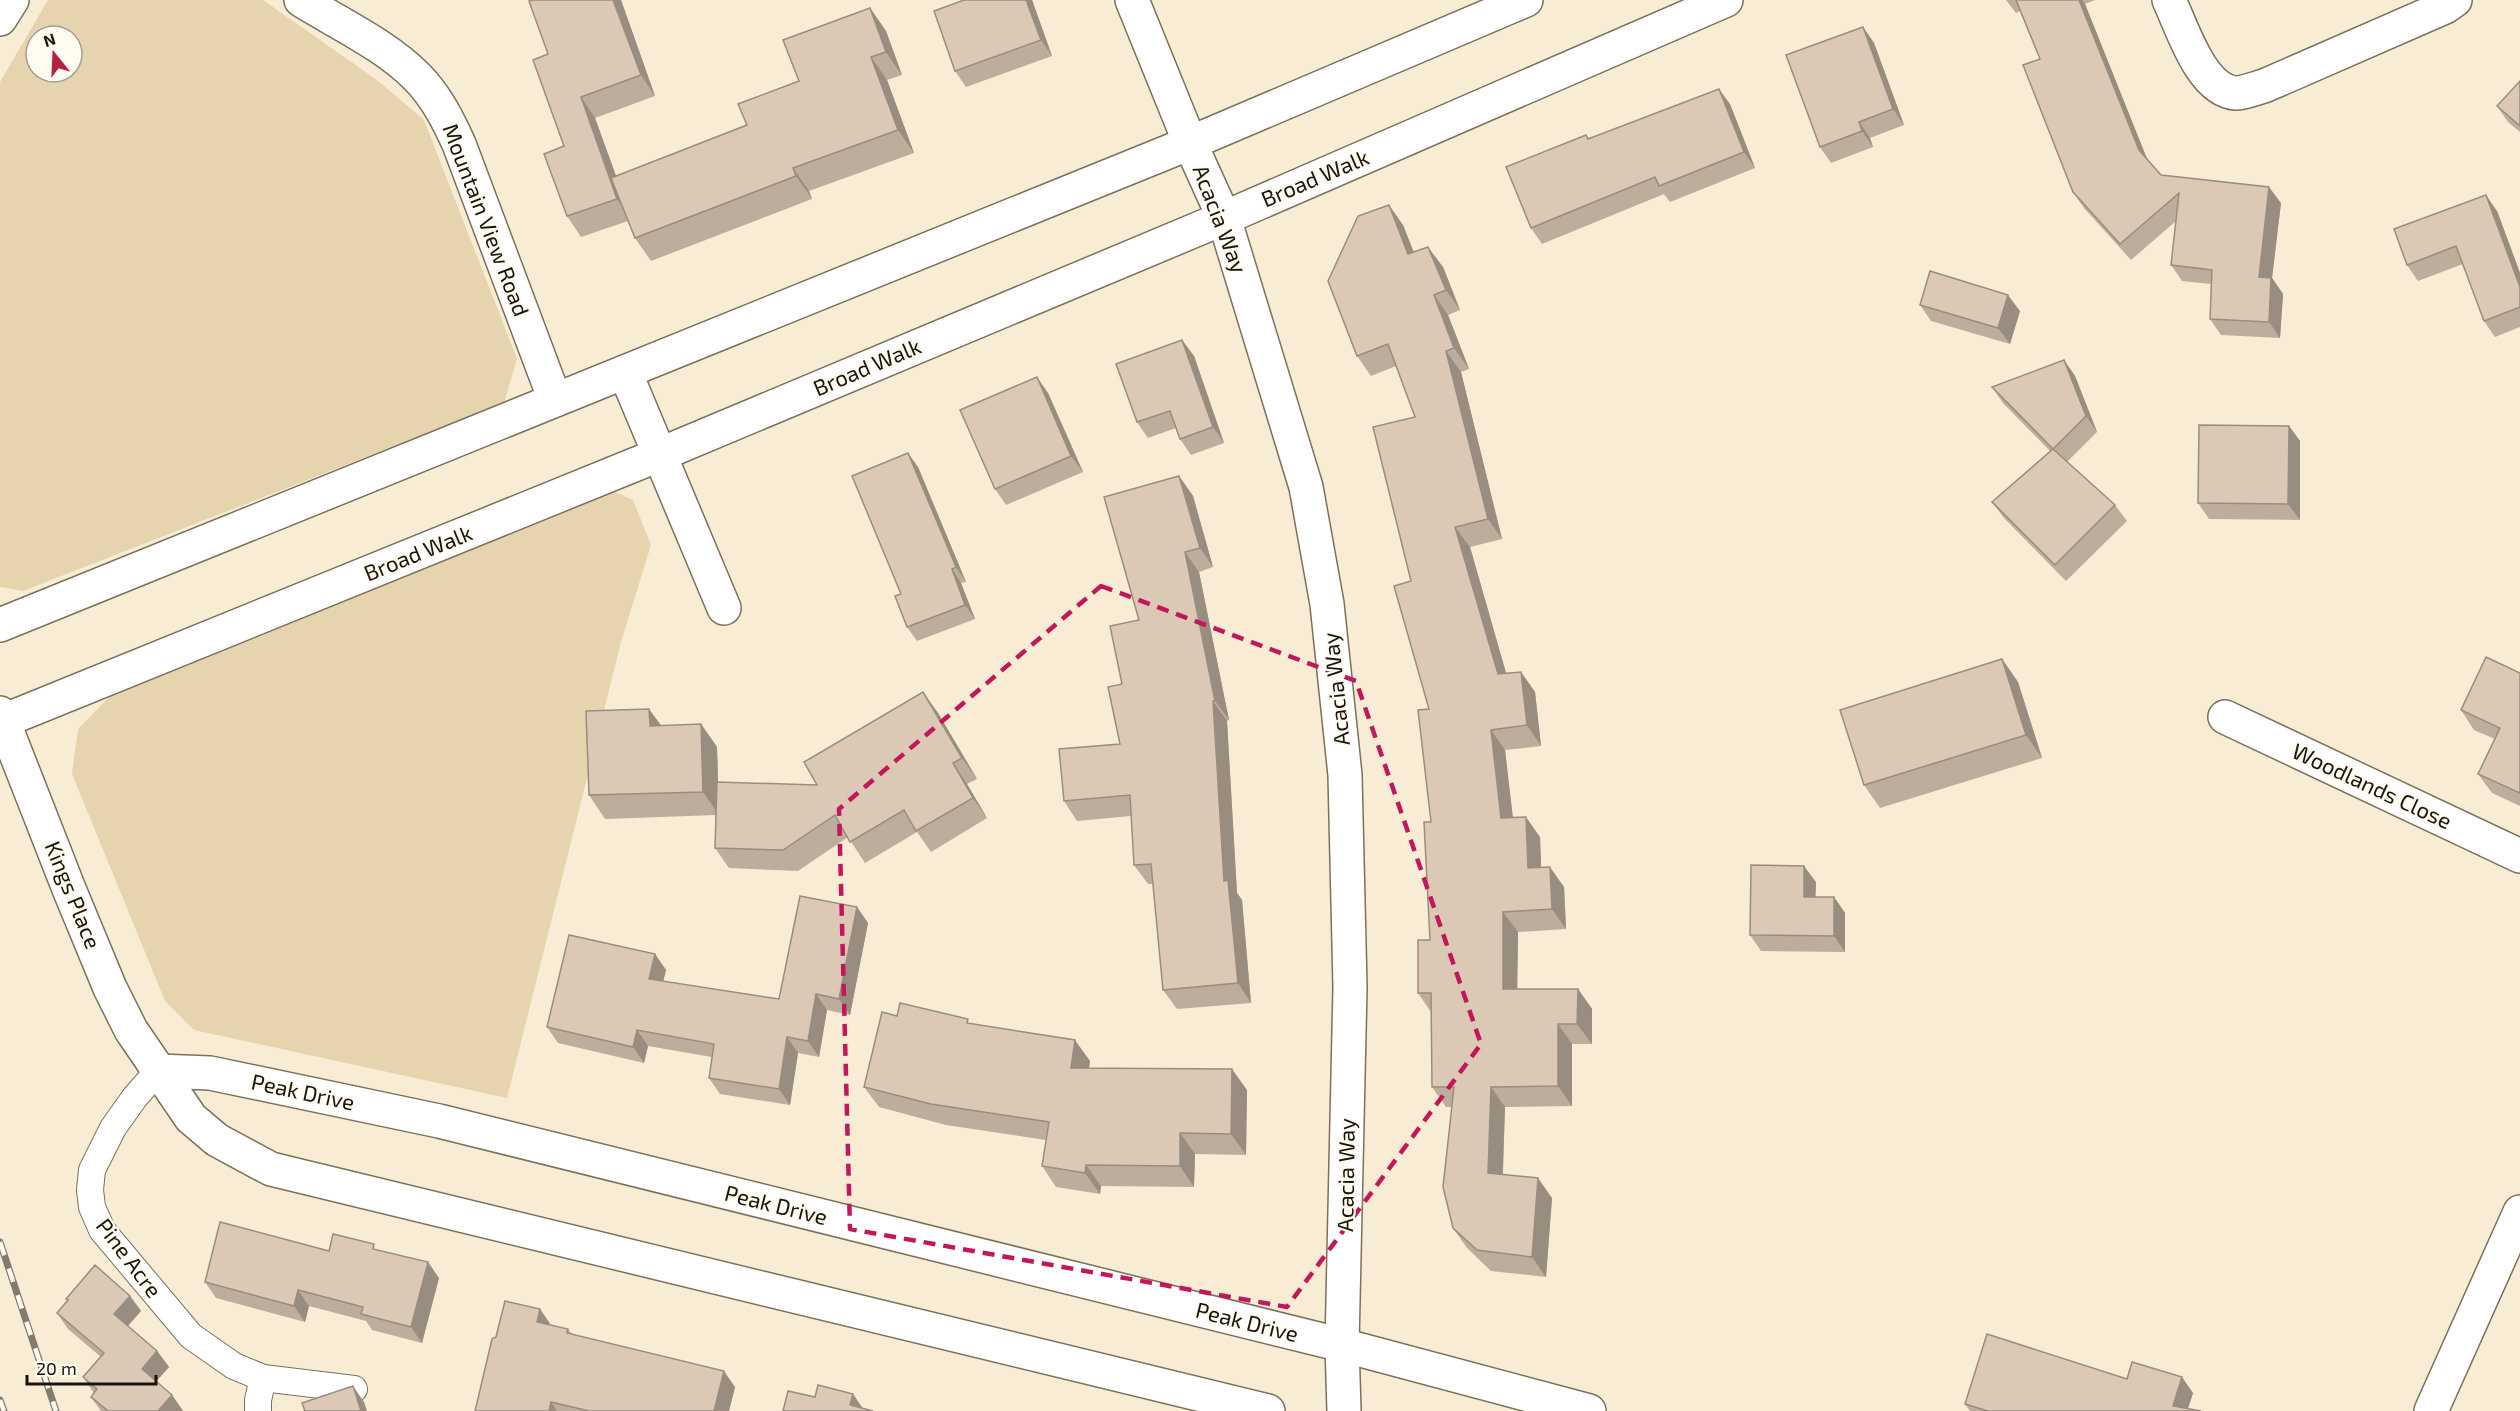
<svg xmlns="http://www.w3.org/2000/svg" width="2520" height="1411" viewBox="0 0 2520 1411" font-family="'Exo 2',sans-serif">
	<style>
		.green { fill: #e6d4ae; fill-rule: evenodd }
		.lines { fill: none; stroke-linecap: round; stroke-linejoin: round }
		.service-casing { stroke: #7b715b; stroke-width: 28 }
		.minor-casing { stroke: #7b715b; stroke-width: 36 }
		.service { stroke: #fff; stroke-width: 26 }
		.minor { stroke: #fff; stroke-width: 33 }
		.rail-casing { stroke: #837c6c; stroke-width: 7 }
		.rail { stroke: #fffbf1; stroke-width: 4.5; stroke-dasharray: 14; stroke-linecap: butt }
		.wall { fill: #bcad9c }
		.shaded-wall { fill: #998d7f }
		.building { fill: #dbc9b5; stroke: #998d7f; stroke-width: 1.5 }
		.marked { fill: none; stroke: #c2185b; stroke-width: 4.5; stroke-dasharray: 12 8; stroke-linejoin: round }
		.labels { text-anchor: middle; stroke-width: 4.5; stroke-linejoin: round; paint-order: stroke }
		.street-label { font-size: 22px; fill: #19150d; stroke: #fffbf1 }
	</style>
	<rect width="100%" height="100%" fill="#f8edd4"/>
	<g class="green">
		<path d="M48,0H263L377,80L424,120L517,359L504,403L23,591L0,587V82ZM36,36H72V72H36Z"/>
		<polygon points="610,490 633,500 651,545 621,642 507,1098 194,1030 165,1001 72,774 78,729 110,696"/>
	</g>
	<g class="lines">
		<g class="service-casing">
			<g id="service">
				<polyline points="158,1071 135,1097 113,1128 92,1170 90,1190 92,1207 102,1230 191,1336 234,1366 263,1378 354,1389"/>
				<polyline points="258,1411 258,1400 263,1378"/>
			</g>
		</g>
		<g class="minor-casing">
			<g id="minor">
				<path d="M301,0C338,23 387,46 417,77C436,96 448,120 459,144L555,400"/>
				<polyline points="1132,0 1190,143 1224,218 1306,487 1327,604 1345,775 1350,987 1342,1345 1344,1411"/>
				<path d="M2169,0C2182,27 2201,91 2236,93C2244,93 2256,88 2264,86L2445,7L2455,0"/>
				<polyline points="0,19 12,0"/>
				<polyline points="625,372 724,608"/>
				<polyline points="0,625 1190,143 1526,0"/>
				<polyline points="0,713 69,889 110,988 131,1030 191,1118 217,1140 271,1169 1268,1411"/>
				<polyline points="2225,717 2520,856"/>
				<polyline points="3,721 661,454 1224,218 1726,0"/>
				<polyline points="158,1071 210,1073 439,1121 1342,1345 1589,1411"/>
				<polyline points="2431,1411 2520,1212"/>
			</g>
		</g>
		<use href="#service" class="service"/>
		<use href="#minor" class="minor"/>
		<g class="rail-casing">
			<g id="rail">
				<polyline points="0,1242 56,1411"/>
				<polyline points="0,1400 4,1411"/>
			</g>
		</g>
		<use href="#rail" class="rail"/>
	</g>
	<g class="wall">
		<polygon points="621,0 655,96 595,118 616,176 747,125 799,81 870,8 886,31 902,75 887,80 914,153 809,191 812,199 651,261 635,238 628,221 581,237 567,216 564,146 548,54"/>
		<polygon points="1032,0 1052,56 966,87 955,71"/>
		<polygon points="2006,0 2095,0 2085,4 2147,160 2161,175 2281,203 2272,278 2283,294 2280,338 2221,335 2210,319 2211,284 2182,281 2171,265 2176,221 2131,260 2084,208 2073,192 2040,59 2020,11 2016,13"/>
		<polygon points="1863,27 1874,43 1904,125 1870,138 1873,147 1831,163 1820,147"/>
		<polygon points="2520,81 2520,132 2508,122 2497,106"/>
		<polygon points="1730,104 1755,168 1670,202 1664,194 1542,244 1531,228 1586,135 1589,139"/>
		<polygon points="2497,211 2520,273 2520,327 2495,337 2484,321 2463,264 2418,281 2407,265"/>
		<polygon points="1403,225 1414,252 1443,267 1460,310 1448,315 1469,369 1461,372 1502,539 1470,547 1506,673 1521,672 1535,692 1541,746 1505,750 1513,817 1540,837 1541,867 1564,887 1566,929 1518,932 1517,989 1578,989 1592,1009 1592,1044 1572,1044 1572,1106 1505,1107 1503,1174 1552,1198 1546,1277 1491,1271 1467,1248 1453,1228 1451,1107 1446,1107 1432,1087 1431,1012 1418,993 1430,940 1431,822 1429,709 1411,581 1415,417 1396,366 1371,376 1357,356"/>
		<polygon points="1920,305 2020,311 2010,344 1931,321"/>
		<polygon points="1182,340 1194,356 1224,443 1191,455 1180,439 1176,428 1148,438 1137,422"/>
		<polygon points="2064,360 2075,376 2097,432 2067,462 2115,505 2127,521 2066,581 2004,518 1992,502 2050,451 2003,403 1992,387"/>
		<polygon points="1048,393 1083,472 1006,505 995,489"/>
		<polygon points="2289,426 2300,441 2300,520 2209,519 2198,503"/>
		<polygon points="918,467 966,582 961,583 975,619 917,641 907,627 901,594"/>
		<polygon points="1179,476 1193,496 1213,567 1199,572 1229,720 1227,721 1237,893 1242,900 1251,1003 1177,1009 1163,990 1153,884 1148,884 1134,865 1131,816 1077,821 1064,801 1120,744 1122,684 1139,620"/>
		<polygon points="2002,659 2018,682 2042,758 1880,808 1864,785"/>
		<polygon points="2520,673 2520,806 2492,793 2478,774 2495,739 2474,730 2461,710"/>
		<polygon points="938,713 977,779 967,784 987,818 931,852 917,832 865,863 848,837 798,871 729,868 715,848 716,815 605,819 589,795 661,726 701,724 717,747 718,782 817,785"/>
		<polygon points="1816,882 1815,897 1834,897 1845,913 1845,952 1761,951 1750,935"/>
		<polygon points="857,907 868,923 850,1015 827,1010 819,1057 798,1053 790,1105 720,1094 709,1078 712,1057 648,1046 644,1063 558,1043 547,1027 655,954 666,970 663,981 779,999"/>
		<polygon points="897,1016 971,1024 1090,1061 1089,1068 1247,1090 1246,1155 1195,1154 1194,1187 1101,1186 1100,1194 1056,1187 1042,1166 1046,1140 946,1125 879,1107 864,1087"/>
		<polygon points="378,1250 439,1278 422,1343 372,1330 366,1321 309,1306 305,1322 216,1298 205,1282 329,1251"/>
		<polygon points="130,1296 141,1311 128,1326 157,1351 169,1367 156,1381 172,1395 183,1411 101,1411 91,1397 94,1393 83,1377 101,1357 68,1329 57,1313"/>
		<polygon points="551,1325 568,1329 572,1334 735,1387 729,1411 475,1411"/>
		<polygon points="2127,1379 2193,1393 2188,1409 2201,1411 1970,1411 1965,1404"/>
	</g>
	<g class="shaded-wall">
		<polygon points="613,0 621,0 655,96 641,75"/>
		<polygon points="1026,0 1032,0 1052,56 1041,40"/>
		<polygon points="2079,0 2082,0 2085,4 2150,166 2139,150"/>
		<polygon points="870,8 886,31 902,75 886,52"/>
		<polygon points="1863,27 1874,43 1904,125 1893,109"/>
		<polygon points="871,57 887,80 914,153 898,130"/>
		<polygon points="1719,89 1730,104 1755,168 1744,152"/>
		<polygon points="581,97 595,118 632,220 617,199"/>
		<polygon points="1859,122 1870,138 1873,147 1862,131"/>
		<polygon points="793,168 809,191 812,199 796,176"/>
		<polygon points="2269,187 2281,203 2272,278 2283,294 2280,338 2269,322 2259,277"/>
		<polygon points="2486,195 2497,211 2520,273 2520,287"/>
		<polygon points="1389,205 1403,225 1422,274 1408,254"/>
		<polygon points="1428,247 1443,267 1460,310 1446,290"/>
		<polygon points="1434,295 1448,315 1469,369 1454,348"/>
		<polygon points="2008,295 2020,311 2010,344 1998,328"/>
		<polygon points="1182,340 1194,356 1224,443 1213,427"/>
		<polygon points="1446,351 1461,372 1502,539 1488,519"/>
		<polygon points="2064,360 2075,376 2097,432 2086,416"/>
		<polygon points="1037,377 1048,393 1083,472 1071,456"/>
		<polygon points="2289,426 2300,441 2300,520 2288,504"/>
		<polygon points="908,453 918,467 966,582 956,567"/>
		<polygon points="1179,476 1193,496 1213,567 1200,548"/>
		<polygon points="1455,527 1470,547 1512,694 1498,674"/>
		<polygon points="1185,552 1199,572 1229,720 1215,701"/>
		<polygon points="952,569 961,583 975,619 965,605"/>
		<polygon points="2002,659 2018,682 2042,758 2026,735"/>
		<polygon points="1521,672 1535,692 1541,746 1527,725"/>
		<polygon points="923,692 938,713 977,779 962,758"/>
		<polygon points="1213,701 1227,721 1237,893 1242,900 1251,1003 1238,983 1224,881"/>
		<polygon points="649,709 666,732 650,726"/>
		<polygon points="701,724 717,747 719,815 703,792"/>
		<polygon points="1491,730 1505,750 1515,838 1501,818"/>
		<polygon points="953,763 967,784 987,818 973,798"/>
		<polygon points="1526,817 1540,837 1542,888 1528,868"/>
		<polygon points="1804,866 1816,882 1815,912 1804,897"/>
		<polygon points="1550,867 1564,887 1566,929 1552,909"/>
		<polygon points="1834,897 1845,913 1845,952 1834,936"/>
		<polygon points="857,907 868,923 850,1015 839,999"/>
		<polygon points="1503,912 1518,932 1517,1009 1503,989"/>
		<polygon points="655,954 666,970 660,995 649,979"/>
		<polygon points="1578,989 1592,1009 1592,1044 1577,1024"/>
		<polygon points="816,994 827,1010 819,1057 808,1041"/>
		<polygon points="1558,1024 1572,1044 1572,1106 1558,1086"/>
		<polygon points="637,1030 648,1046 644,1063 633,1047"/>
		<polygon points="787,1037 798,1053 790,1105 779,1089"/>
		<polygon points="1075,1040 1090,1061 1086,1088 1071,1068"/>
		<polygon points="1232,1069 1247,1090 1246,1155 1231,1134"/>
		<polygon points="1491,1087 1505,1107 1502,1193 1488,1173"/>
		<polygon points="1180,1133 1195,1154 1194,1187 1180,1166"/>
		<polygon points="1086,1165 1101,1186 1100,1194 1085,1173"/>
		<polygon points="1538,1178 1552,1198 1546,1277 1532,1257"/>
		<polygon points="428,1262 439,1278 422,1343 411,1327"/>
		<polygon points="298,1290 309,1306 305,1322 294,1306"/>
		<polygon points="130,1296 141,1311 125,1329 114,1314"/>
		<polygon points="540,1309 551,1325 537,1322"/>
		<polygon points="157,1351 169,1367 153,1385 142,1369"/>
		<polygon points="724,1371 735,1387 729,1411 714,1411"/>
		<polygon points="2182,1377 2193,1393 2187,1411 2173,1406"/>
		<polygon points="353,1386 364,1402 367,1411 361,1411"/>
		<polygon points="853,1394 864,1410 850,1405"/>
		<polygon points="172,1395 183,1411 158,1411"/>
		<polygon points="551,1402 557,1411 549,1411"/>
	</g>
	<g class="building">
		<polygon points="532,0 613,0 641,75 581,97 617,199 567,216 544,154 564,146 533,60 548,54 529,1"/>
		<polygon points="964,0 1026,0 1041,40 955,71 934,11"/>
		<polygon points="2016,0 2079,0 2139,150 2161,175 2269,187 2259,277 2271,278 2269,322 2210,319 2212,270 2171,265 2179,193 2120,244 2073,192 2023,65 2040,59"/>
		<polygon points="870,8 886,52 871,57 898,130 793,168 796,176 635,238 611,178 747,125 738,104 799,81 783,40"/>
		<polygon points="1863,27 1893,109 1859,122 1862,131 1820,147 1786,55"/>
		<polygon points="2520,81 2520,126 2497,106"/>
		<polygon points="1719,89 1744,152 1659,186 1655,177 1531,228 1506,167 1586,135 1588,139"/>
		<polygon points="2486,195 2520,287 2520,307 2484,321 2456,246 2407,265 2394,229"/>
		<polygon points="1389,205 1408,254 1428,247 1446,290 1434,295 1454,348 1446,351 1488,519 1455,527 1498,674 1521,672 1527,725 1491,730 1501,818 1526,817 1528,868 1550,867 1552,909 1503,912 1503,989 1578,989 1577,1024 1558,1024 1558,1086 1491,1087 1488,1173 1538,1178 1532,1257 1477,1250 1453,1228 1443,1187 1454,1087 1432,1087 1431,993 1418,993 1418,940 1430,940 1424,822 1431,822 1418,710 1429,709 1394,586 1411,581 1373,427 1415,417 1388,344 1357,356 1328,281 1358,216"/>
		<polygon points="1930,271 2008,295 1998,328 1920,305"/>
		<polygon points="1182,340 1213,427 1180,439 1170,411 1137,422 1116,364"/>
		<polygon points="2064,360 2086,416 2053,449 1992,387"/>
		<polygon points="1037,377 1071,456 995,489 960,410"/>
		<polygon points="2199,425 2289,426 2288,504 2198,503"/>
		<polygon points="2053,449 2115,505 2055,565 1992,502"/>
		<polygon points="908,453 956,567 952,569 965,605 907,627 895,596 901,594 852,476"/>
		<polygon points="1179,476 1200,548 1185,552 1215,701 1213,701 1224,881 1228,880 1238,983 1163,990 1151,864 1134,865 1130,795 1064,801 1059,749 1120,744 1108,687 1122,684 1110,626 1139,620 1104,497"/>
		<polygon points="2486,657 2520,673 2520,793 2478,774 2500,728 2461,710"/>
		<polygon points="2002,659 2026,735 1864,785 1840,710"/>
		<polygon points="923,692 962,758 953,763 973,798 916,831 904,810 850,842 835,815 783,850 715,848 717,782 817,785 804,762"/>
		<polygon points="649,709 650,726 701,724 703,792 589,795 586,711"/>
		<polygon points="1751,865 1804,866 1804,897 1834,897 1834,936 1750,935"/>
		<polygon points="800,896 857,907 839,999 816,994 808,1041 787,1037 779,1089 709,1078 714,1044 637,1030 633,1047 547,1027 569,935 655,954 649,979 779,999"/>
		<polygon points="900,1003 968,1019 967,1023 1075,1040 1071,1068 1232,1069 1231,1134 1180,1133 1180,1166 1086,1165 1085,1173 1042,1166 1049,1122 931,1104 864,1087 882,1012 897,1016"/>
		<polygon points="220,1222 329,1251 333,1234 374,1244 373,1249 428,1262 411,1327 361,1314 363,1307 298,1290 294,1306 205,1282"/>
		<polygon points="95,1265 130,1296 114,1314 157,1351 142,1369 172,1395 158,1411 106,1411 107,1410 91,1397 97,1389 83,1377 104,1353 57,1313 68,1300 66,1299"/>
		<polygon points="505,1301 540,1309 537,1322 568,1329 567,1333 724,1371 714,1411 589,1411 551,1402 549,1411 475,1411 492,1339 496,1337"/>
		<polygon points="1987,1334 2127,1379 2132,1362 2182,1377 2173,1406 2201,1411 1988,1411 1965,1404"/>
		<polygon points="818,1385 853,1394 850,1405 873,1411 783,1411 788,1391 815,1397"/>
		<polygon points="353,1386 361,1411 305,1411 302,1403"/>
	</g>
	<path class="marked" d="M1101,586L1356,681L1481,1044L1287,1307L850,1229L839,809Z"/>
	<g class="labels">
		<g class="street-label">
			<text transform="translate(1315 178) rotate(-23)" y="8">Broad Walk</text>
			<text transform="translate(1220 219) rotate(69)" y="8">Acacia Way</text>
			<text transform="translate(486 220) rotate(69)" y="8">Mountain View Road</text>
			<text transform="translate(867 367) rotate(-23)" y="8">Broad Walk</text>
			<text transform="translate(418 553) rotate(-22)" y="8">Broad Walk</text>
			<text transform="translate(1336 689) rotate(-96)" y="8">Acacia Way</text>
			<text transform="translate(2372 786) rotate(25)" y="8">Woodlands Close</text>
			<text transform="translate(73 895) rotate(68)" y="8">Kings Place</text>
			<text transform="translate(303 1092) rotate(12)" y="8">Peak Drive</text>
			<text transform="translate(1346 1175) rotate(-89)" y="8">Acacia Way</text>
			<text transform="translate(776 1205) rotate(14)" y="8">Peak Drive</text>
			<text transform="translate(129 1258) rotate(53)" y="8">Pine Acre</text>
			<text transform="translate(1247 1322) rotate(14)" y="8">Peak Drive</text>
		</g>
	</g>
	<g transform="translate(54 54) rotate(342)"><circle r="28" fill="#fffbf1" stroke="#a39f96" stroke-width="1.5"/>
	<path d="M0-4.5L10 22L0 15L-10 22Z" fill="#b3213f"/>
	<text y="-9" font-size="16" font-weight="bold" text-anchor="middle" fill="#19150d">N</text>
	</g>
	<path d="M27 1375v9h129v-9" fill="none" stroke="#19150d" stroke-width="3"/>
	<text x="36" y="1375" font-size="18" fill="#19150d" stroke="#fffbf1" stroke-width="4.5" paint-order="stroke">20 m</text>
</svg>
